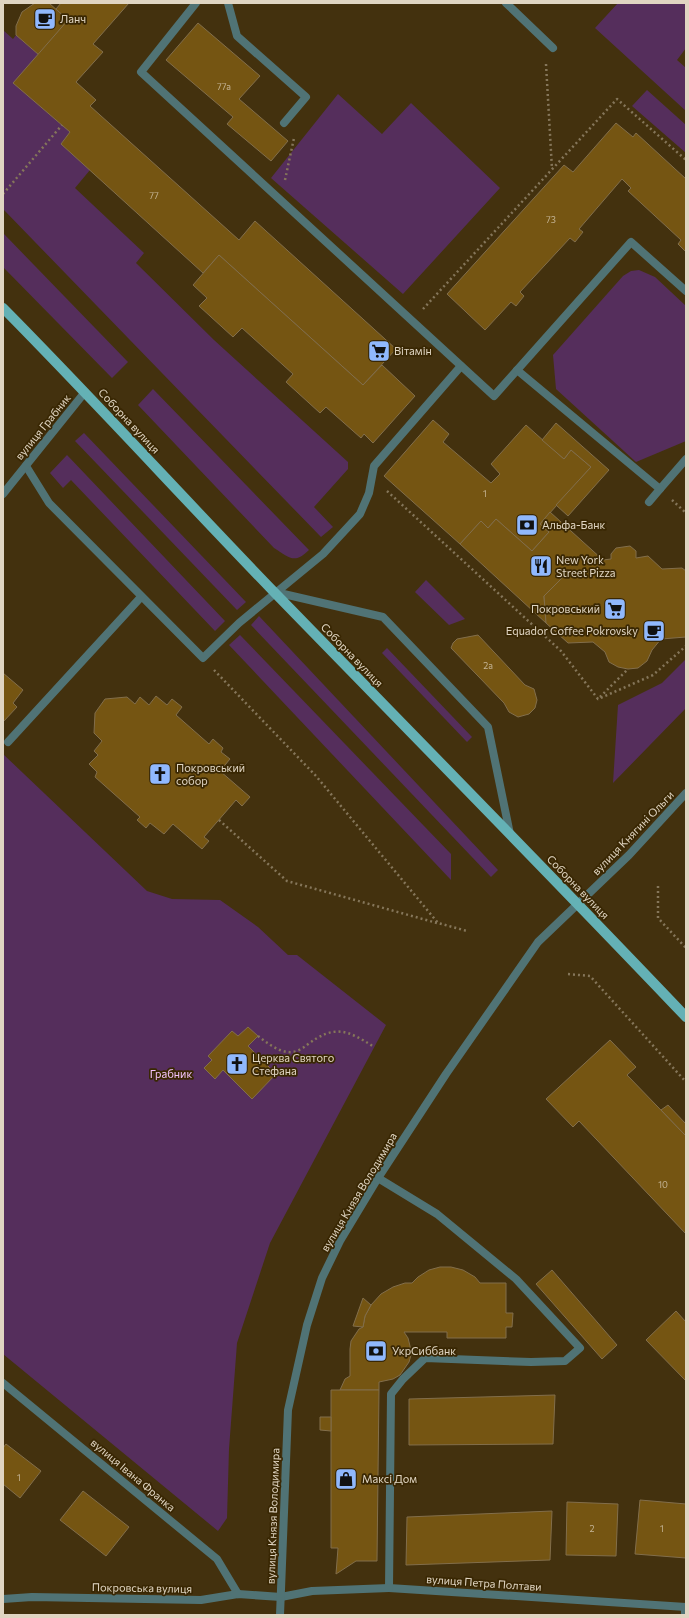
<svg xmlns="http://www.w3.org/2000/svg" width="689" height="1618" viewBox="0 0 689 1618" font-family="Commissioner,sans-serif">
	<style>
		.green { fill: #552e5c }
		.building { fill: #755512; stroke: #826e4b }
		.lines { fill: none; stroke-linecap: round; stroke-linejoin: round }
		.path { stroke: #85765a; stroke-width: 2.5; stroke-dasharray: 2 3; stroke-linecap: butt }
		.service { stroke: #507375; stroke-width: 8 }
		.pedestrian { stroke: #507375; stroke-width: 8 }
		.minor { stroke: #507375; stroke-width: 8 }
		.tertiary { stroke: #507375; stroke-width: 8 }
		.primary { stroke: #64b1b5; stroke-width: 10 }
		.labels { text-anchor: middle; stroke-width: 3.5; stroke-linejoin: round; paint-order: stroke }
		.number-label { font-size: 9px; fill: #c5b596 }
		.poi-label { font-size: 11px; fill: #e0d5c2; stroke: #392703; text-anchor: start }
		.street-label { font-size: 11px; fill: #e0d5c2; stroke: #392703 }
		.park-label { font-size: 11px; fill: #f3c2fd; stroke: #392703 }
	</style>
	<rect width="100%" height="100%" fill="#43310e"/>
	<g class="green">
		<polygon points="618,3 686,3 686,48 677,60 686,68 686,111 595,28"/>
		<polygon points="3,30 13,39 16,35 39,55 70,132 61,144 90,170 75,188 144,253 136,263 214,340 348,462 348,469 314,507 333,527 321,537 3,209"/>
		<polygon points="647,90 686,125 686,153 632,106"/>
		<polygon points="338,94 382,134 411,103 500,188 403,294 271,178"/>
		<polygon points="3,233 128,362 112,378 3,267"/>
		<polygon points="639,270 655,277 686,306 686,441 636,462 556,389 553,355 623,276 631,271"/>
		<path d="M153,389L309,550C294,565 289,557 274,548L138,405Z"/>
		<polygon points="84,433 246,602 237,610 75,441"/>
		<polygon points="67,455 225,621 215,631 71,480 63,488 50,473"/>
		<polygon points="426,580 465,619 449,625 415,592"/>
		<polygon points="259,616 498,870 491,877 251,625"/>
		<polygon points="240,635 451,854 451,880 229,645"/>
		<polygon points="387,648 472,737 467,742 382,653"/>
		<polygon points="686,659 686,708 613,783 618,705 662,683"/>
		<polygon points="3,754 147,891 172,899 220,900 258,927 288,955 297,955 386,1025 270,1243 237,1343 229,1449 227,1518 218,1531 3,1354"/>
	</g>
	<g class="building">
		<polygon points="35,3 49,3 68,20 39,55 16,35 16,26 22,12"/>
		<polygon points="61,3 129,3 93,44 103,52 76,82 96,100 90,106 239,240 255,221 396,349 363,385 219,255 203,273 61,144 70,132 13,83 68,20 56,9"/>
		<polygon points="198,23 260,76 239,99 288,141 271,161 227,124 233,117 166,60"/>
		<polygon points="616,123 633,137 636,133 686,179 686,252 678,244 681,240 628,191 631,188 622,179 579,229 583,232 575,242 570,238 520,292 524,296 516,306 511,302 485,330 447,294 564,165 573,172"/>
		<polygon points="219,255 363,385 382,365 415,396 373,443 364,434 361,438 326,407 320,413 286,382 293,374 242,328 233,337 199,306 207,298 193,285"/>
		<polygon points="433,420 449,434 443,442 491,483 500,474 491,464 526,425 564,459 571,450 591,467 540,524 549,532 532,551 496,519 488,528 481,521 460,544 384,476"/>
		<polygon points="556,423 609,470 568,516 556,505 591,467 571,450 564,459 542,440"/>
		<polygon points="550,512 603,560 594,572 567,573 544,596 546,623 460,544 481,521 488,528 496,519 532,551 549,532 540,524"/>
		<polygon points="630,546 636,551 636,558 648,556 662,569 682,568 686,571 686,637 661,639 652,650 647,661 638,668 628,669 618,667 609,662 605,652 593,642 568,643 546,623 544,596 567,573 594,572 603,560 611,559 611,554 616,548"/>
		<polygon points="478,635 525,685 534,689 537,700 535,708 529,714 518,717 509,712 504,703 451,648 453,643 457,639"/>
		<polygon points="3,673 23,690 13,703 17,707 3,722"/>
		<polygon points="156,696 167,705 172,699 182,707 176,715 209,744 213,739 223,748 221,752 230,759 220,771 250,797 242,806 236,800 204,837 209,841 202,849 173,824 164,834 150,823 146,828 137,820 140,817 95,777 97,772 89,764 98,755 94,751 102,741 94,733 95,713 105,699 127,697 135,704 140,697 149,705"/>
		<polygon points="248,1027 258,1036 248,1046 276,1074 252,1099 223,1070 215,1079 204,1068 212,1060 208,1056 232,1031 238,1036"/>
		<polygon points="610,1040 636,1067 627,1075 686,1136 686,1234 579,1121 573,1127 546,1099"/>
		<polygon points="668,1105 686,1124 686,1136 661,1110"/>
		<polygon points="440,1267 451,1267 463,1270 475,1277 480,1283 506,1283 506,1313 513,1313 512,1327 506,1327 506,1338 447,1338 447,1332 404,1332 408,1338 410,1346 411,1355 409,1362 400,1375 393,1379 379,1382 379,1390 340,1390 345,1379 350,1376 350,1349 351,1341 359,1329 363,1327 365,1316 371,1305 381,1294 393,1287 405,1283 412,1283 418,1277 429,1270"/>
		<polygon points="552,1270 617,1345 602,1359 536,1284"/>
		<polygon points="363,1298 371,1305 365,1316 363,1327 353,1326"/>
		<polygon points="676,1311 686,1322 686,1381 646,1340"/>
		<polygon points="331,1390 379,1390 377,1561 356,1561 336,1574 338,1548 331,1548"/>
		<polygon points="555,1395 553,1444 409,1445 409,1399"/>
		<polygon points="320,1417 331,1417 331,1431 320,1430"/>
		<polygon points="6,1444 41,1471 20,1498 3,1484 3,1448"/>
		<polygon points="83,1491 129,1527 106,1556 60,1520"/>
		<polygon points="640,1500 686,1504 686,1558 635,1554"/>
		<polygon points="567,1502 618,1504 616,1556 566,1555"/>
		<polygon points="552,1511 550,1560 406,1565 407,1517"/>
	</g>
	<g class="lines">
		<g class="path">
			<polyline points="546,64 552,169"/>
			<polyline points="285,180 294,138"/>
			<polyline points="3,194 62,125"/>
			<polyline points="423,309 617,99 686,160"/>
			<polyline points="387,491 561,651 598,699 653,675 686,646"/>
			<polyline points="672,500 686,513"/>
			<polyline points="214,670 316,776 438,923 467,931"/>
			<polyline points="600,697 628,669"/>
			<polyline points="219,820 287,881 437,923"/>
			<polyline points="658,886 658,918 686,948"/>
			<polyline points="568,974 590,976 686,1082"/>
			<path d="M258,1036C266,1042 277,1051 288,1052C295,1053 302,1049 307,1045C334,1024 348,1030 374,1047"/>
		</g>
		<g class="service">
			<polyline points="196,3 141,72 494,396 631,242 686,291"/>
			<polyline points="228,3 237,36 306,97 284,123"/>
			<polyline points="506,3 553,48"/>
			<polyline points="517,370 660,489 686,459"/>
			<polyline points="26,466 49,503 203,658 239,623 323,554 360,514 369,493 374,466 461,366"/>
			<polyline points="649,502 660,489"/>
			<polyline points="275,592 383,617 488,727 510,834"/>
			<polyline points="8,742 141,597"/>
			<polyline points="378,1178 437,1214 516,1279 580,1348 565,1361 531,1362 425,1358 403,1379 391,1394 389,1588"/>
		</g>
		<polyline class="pedestrian" points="389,1588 686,1607"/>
		<g class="minor">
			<polyline points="3,494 85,392"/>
			<polyline points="3,1383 217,1559 238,1594"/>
			<polyline points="3,1599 32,1597 201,1600 238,1594 281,1597 312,1591 389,1588"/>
			<polyline points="685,1615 685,1607"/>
		</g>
		<polyline class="tertiary" points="280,1615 288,1410 307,1325 322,1278 340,1241 378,1178 446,1074 538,942 629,855 686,793"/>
		<path class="primary" d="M3,308C96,402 185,500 276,594C413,735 551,875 686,1017"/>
	</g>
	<defs>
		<g id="cafe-square" transform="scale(1.15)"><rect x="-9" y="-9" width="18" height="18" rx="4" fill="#90b8fd" stroke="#392703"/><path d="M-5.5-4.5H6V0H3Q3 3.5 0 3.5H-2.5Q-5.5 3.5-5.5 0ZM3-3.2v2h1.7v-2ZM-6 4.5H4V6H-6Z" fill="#111"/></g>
		<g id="supermarket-square" transform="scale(1.15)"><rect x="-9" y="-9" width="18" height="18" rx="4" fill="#90b8fd" stroke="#392703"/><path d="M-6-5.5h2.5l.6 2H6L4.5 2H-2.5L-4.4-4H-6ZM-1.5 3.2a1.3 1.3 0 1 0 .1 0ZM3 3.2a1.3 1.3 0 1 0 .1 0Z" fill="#111"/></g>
		<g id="bank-square" transform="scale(1.15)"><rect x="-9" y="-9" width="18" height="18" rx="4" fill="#90b8fd" stroke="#392703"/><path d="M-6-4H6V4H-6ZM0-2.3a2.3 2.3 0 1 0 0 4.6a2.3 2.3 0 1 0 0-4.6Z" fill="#111"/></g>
		<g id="restaurant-square" transform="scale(1.15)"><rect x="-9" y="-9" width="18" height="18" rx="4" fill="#90b8fd" stroke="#392703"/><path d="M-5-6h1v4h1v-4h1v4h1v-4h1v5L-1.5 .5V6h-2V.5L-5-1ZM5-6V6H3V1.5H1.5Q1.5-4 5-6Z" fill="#111"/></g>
		<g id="church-square" transform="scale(1.15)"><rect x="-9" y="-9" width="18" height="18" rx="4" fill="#90b8fd" stroke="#392703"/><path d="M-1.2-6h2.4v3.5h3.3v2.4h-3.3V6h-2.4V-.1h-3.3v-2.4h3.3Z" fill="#111"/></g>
		<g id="shop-square" transform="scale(1.15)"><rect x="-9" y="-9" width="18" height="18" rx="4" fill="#90b8fd" stroke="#392703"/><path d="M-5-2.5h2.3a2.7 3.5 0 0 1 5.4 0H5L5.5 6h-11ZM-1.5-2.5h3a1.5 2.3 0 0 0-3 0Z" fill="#111"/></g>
	</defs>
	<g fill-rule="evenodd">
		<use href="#cafe-square" x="45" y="19"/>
		<use href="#supermarket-square" x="379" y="351"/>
		<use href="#bank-square" x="527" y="525"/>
		<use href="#restaurant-square" x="541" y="566"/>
		<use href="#supermarket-square" x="615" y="609"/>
		<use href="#cafe-square" x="654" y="631"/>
		<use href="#church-square" x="160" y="774"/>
		<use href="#church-square" x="237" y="1064"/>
		<use href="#bank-square" x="376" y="1351"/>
		<use href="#shop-square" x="346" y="1479"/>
	</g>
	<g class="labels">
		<g class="number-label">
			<text x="224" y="90">77а</text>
			<text x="154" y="199">77</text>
			<text x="551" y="223">73</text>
			<text x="485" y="497">1</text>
			<text x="488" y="669">2а</text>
			<text x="663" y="1188">10</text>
			<text x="19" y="1481">1</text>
			<text x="592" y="1532">2</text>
			<text x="662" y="1532">1</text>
		</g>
		<g class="poi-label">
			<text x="60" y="23">Ланч</text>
			<text x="394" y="355">Вітамін</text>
			<text x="542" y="529">Альфа-Банк</text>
			<text x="556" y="564">New York<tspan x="556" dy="13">Street Pizza</tspan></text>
			<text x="600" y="613" text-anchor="end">Покровський</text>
			<text x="638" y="635" text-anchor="end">Equador Coffee Pokrovsky</text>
			<text x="176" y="772">Покровський<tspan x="176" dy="13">собор</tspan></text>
			<text x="252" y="1062">Церква Святого<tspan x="252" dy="13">Стефана</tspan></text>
			<text x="392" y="1355">УкрСиббанк</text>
			<text x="362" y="1483">Максі Дом</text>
		</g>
		<g class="street-label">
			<text transform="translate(129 421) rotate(47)" y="4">Соборна вулиця</text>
			<text transform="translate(43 427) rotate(-51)" y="4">вулиця Грабник</text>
			<text transform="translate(352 655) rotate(46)" y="4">Соборна вулиця</text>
			<text transform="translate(633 833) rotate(-46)" y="4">вулиця Княгині Ольги</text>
			<text transform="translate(578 887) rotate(46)" y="4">Соборна вулиця</text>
			<text transform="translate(359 1192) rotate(-59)" y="4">вулиця Князя Володимира</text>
			<text transform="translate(133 1475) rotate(40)" y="4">вулиця Івана Франка</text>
			<text transform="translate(273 1516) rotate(-88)" y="4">вулиця Князя Володимира</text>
			<text transform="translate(484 1583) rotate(4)" y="4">вулиця Петра Полтави</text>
			<text transform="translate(142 1588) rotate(1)" y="4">Покровська вулиця</text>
		</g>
		<g class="park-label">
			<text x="171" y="1078">Грабник</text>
		</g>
	</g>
	<rect width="689" height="1618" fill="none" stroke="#e0d5c2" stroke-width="8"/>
</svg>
